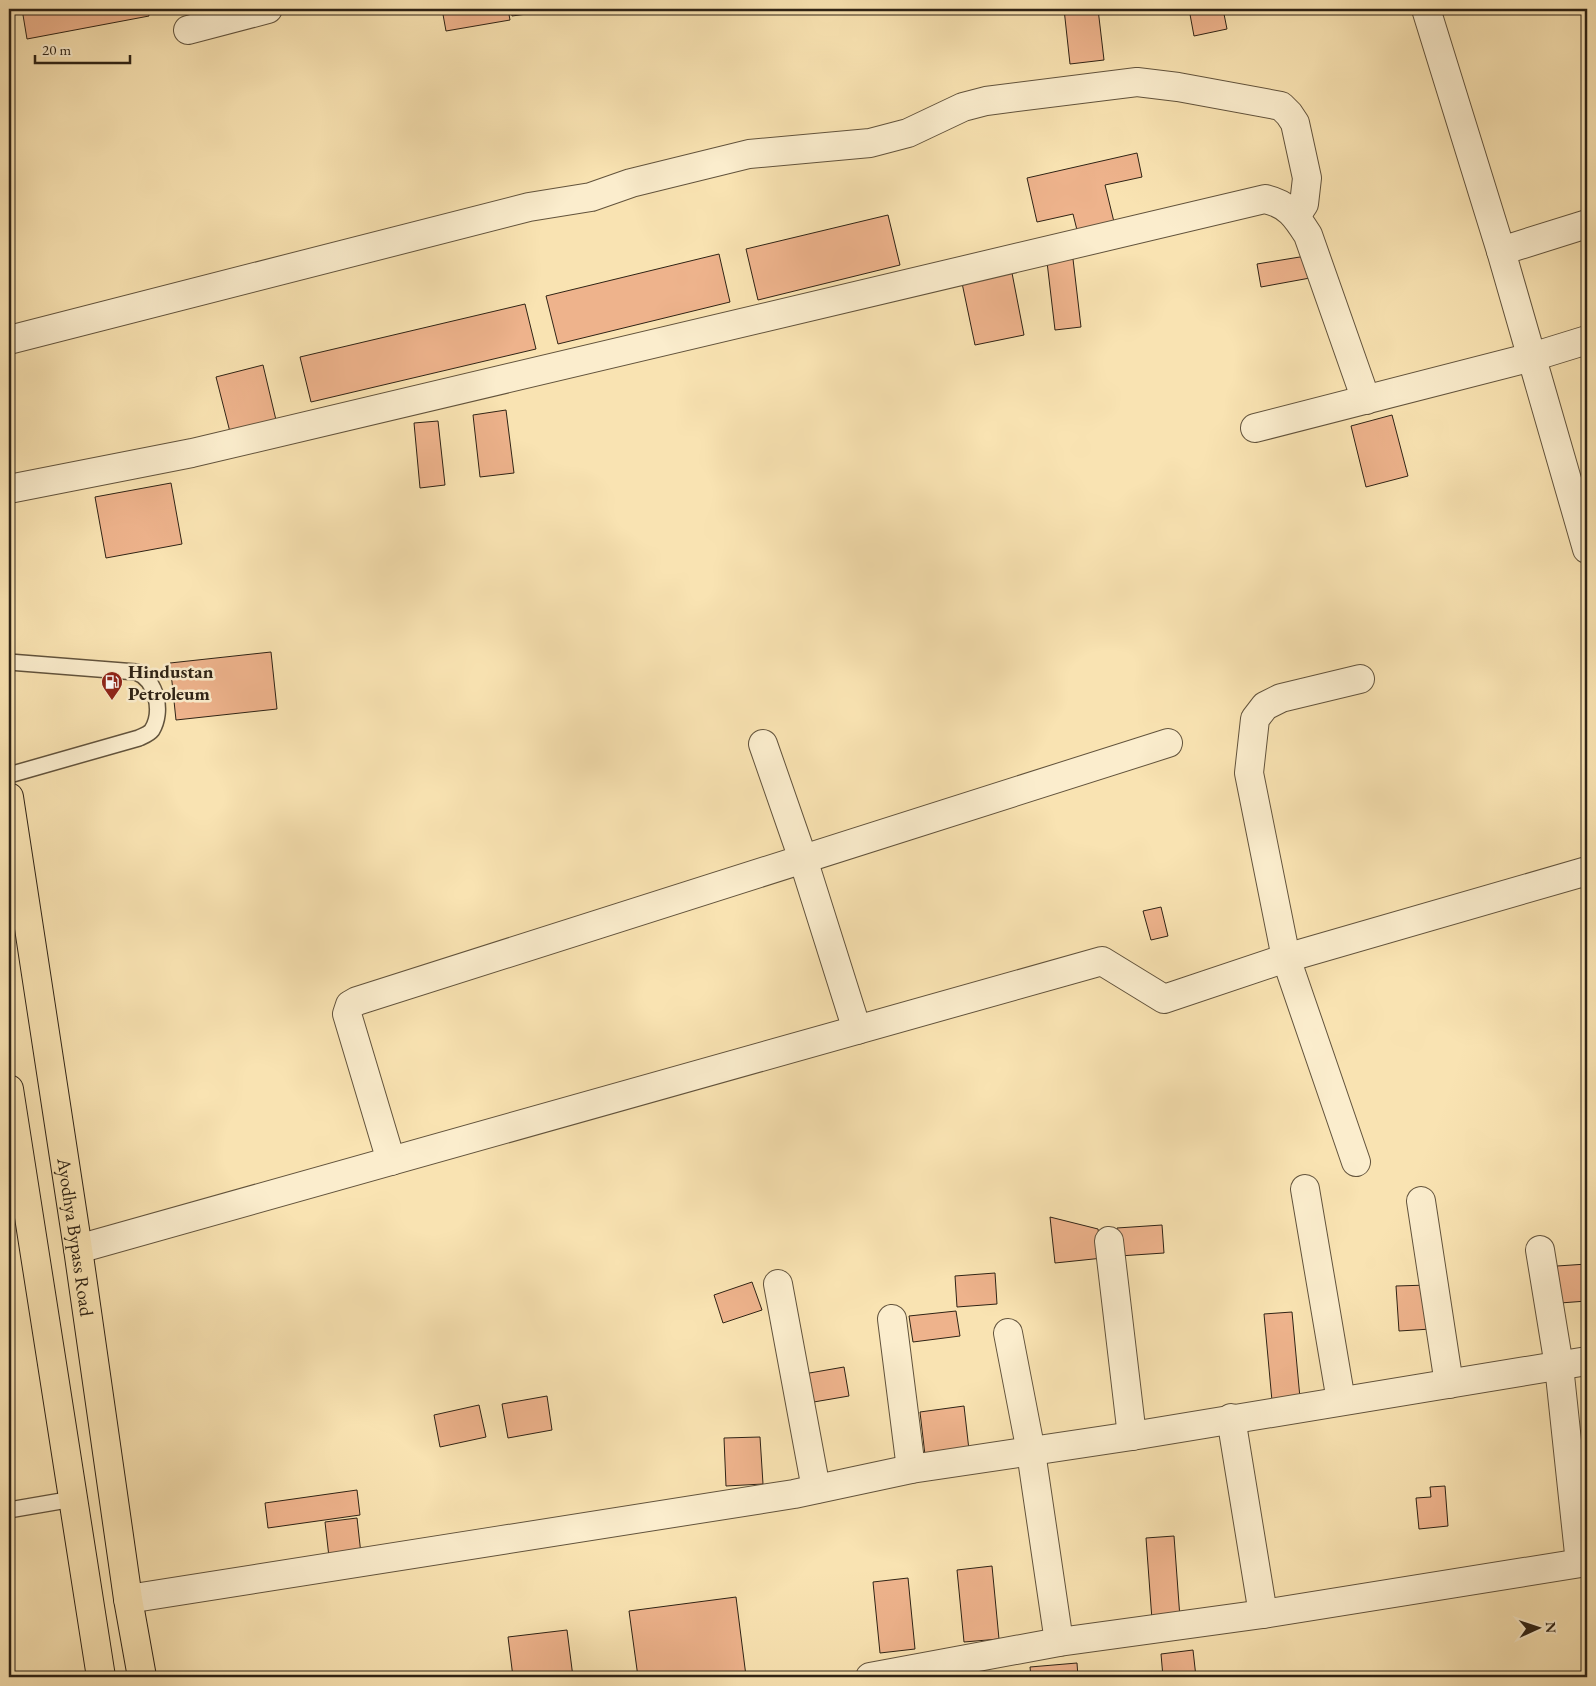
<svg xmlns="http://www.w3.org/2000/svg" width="1596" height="1686" viewBox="0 0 1596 1686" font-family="'EB Garamond',serif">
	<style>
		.building { fill: #eeb38c; stroke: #2f2315 }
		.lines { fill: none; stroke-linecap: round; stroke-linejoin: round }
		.lane-casing { stroke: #62533c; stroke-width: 18 }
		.street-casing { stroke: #62533c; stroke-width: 30 }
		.primary-casing { stroke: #2f2315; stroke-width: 30 }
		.lane { stroke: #fbedcd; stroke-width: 15 }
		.street { stroke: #fbedcd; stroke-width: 28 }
		.primary { stroke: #f9e3b2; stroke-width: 28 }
		.labels { text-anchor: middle; stroke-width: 5; stroke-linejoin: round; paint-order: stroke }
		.poi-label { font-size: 19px; font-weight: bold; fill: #2f2315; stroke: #fbedcd; text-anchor: start }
		.street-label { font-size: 19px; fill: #2f2315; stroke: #fbedcd }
	</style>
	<rect width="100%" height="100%" fill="#f9e3b2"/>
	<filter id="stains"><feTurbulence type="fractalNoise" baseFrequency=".004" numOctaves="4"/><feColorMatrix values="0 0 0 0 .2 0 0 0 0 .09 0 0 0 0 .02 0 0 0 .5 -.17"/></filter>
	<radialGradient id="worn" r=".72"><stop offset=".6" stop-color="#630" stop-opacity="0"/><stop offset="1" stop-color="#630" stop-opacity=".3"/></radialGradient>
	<g class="building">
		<polygon points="22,9 148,9 149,16 27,39"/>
		<polygon points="442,9 508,9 510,20 446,31"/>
		<polygon points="511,9 564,9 512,16"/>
		<polygon points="1064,9 1098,9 1104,60 1070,64"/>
		<polygon points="1189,9 1223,9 1227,29 1194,36"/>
		<polygon points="1137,153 1142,177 1105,185 1115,226 1078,234 1073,214 1037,222 1027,178"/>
		<polygon points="888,215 900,265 758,300 746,249"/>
		<polygon points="719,254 730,302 558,344 546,296"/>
		<polygon points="1306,256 1310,278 1261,287 1257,264"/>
		<polygon points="1073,259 1081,327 1055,330 1047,262"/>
		<polygon points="1012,273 1024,335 975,345 962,283"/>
		<polygon points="525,304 536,349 311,402 300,357"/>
		<polygon points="263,365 276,420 230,432 216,377"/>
		<polygon points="506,410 514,473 480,477 473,415"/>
		<polygon points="1392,415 1408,476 1366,487 1351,426"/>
		<polygon points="438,421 445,485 420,488 414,423"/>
		<polygon points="171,483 182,544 106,558 95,497"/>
		<polygon points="271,652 277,709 176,720 170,663"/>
		<polygon points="1161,907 1168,936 1151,940 1143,911"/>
		<polygon points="1050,1217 1098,1229 1103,1258 1055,1263"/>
		<polygon points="1162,1225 1164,1253 1119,1256 1117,1228"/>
		<polygon points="1587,1264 1587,1301 1560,1303 1557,1266"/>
		<polygon points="995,1273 997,1304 957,1307 955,1276"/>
		<polygon points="752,1282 762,1310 723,1323 714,1295"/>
		<polygon points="1429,1285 1431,1329 1399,1331 1396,1286"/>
		<polygon points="956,1311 960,1336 913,1342 909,1316"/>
		<polygon points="1292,1312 1300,1398 1272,1401 1264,1314"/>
		<polygon points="844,1367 849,1396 802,1404 798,1375"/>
		<polygon points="547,1396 552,1430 508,1438 502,1404"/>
		<polygon points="479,1405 486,1437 440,1447 434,1415"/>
		<polygon points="964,1406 969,1450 925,1455 920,1412"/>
		<polygon points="760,1437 763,1484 726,1486 724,1438"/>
		<polygon points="1445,1486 1448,1526 1419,1529 1416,1498 1431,1497 1430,1487"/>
		<polygon points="357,1490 360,1515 268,1528 265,1503"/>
		<polygon points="357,1518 361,1554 329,1557 325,1522"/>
		<polygon points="1174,1536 1180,1618 1152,1620 1146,1538"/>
		<polygon points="992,1566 999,1639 964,1642 957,1570"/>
		<polygon points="908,1578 915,1649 880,1653 873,1582"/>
		<polygon points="736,1597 746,1676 734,1677 638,1677 629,1611"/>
		<polygon points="567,1630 573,1677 513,1677 508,1637"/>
		<polygon points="1193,1650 1196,1677 1163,1677 1161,1654"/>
		<polygon points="1077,1663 1078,1677 1031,1677 1030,1667"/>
	</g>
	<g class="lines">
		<g class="lane-casing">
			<g id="lane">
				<path d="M9,662L136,672C157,680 163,712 152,730C149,734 143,736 139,738L9,775"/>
				<polyline points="9,1510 73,1499"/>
			</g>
		</g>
		<g class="street-casing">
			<g id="street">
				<polyline points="1426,9 1501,251 1587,549"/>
				<polyline points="188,30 268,9"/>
				<polyline points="1501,251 1587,224"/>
				<polyline points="9,340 529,207 591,197 631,183 749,154 870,143 908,133 963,107 986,101 1137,82 1178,87 1281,106 1289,114 1295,123 1307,178 1304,204 1296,216"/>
				<polyline points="1255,428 1532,357 1587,340"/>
				<path d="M9,489L192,453L1265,199C1288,204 1296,216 1308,235L1366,400"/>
				<polyline points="763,744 803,859 857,1030"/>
				<polyline points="391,1161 347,1014 350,1005 357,1001 1168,743"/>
				<polyline points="1356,1162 1286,958 1249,773 1255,719 1265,706 1281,698 1360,679"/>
				<polyline points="1305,1189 1341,1401"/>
				<polyline points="1421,1201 1449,1384"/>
				<polyline points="1109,1241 1132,1436"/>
				<polyline points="78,1249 1102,961 1164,999 1286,958 1587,871"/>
				<polyline points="1540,1250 1559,1366 1580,1563"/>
				<polyline points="778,1284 816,1489"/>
				<polyline points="892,1319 911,1469"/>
				<polyline points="1008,1333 1031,1452 1059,1642"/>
				<polyline points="1231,1418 1263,1614"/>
				<polyline points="128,1599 794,1494 911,1469 1132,1436 1587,1361"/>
				<polyline points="870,1677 1059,1642 1263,1614 1587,1562"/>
			</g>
		</g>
		<g class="primary-casing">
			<g id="primary">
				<path id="s1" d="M9,797L78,1249L128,1599L142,1677"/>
				<polyline points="9,1089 101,1677"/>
			</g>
		</g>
		<use href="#lane" class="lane"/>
		<use href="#street" class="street"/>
		<use href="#primary" class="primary"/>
	</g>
	<defs>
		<g id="fuel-pin" transform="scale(1.125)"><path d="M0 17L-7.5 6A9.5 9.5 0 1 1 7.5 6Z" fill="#8f2418" stroke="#fbedcd"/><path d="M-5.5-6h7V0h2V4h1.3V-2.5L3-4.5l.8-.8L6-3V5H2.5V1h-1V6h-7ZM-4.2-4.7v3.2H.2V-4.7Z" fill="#fff"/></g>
	</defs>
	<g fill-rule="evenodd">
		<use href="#fuel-pin" x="112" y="682"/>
	</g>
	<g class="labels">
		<g class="poi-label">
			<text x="128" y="678">Hindustan<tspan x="128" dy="22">Petroleum</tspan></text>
		</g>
		<g class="street-label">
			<text dy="7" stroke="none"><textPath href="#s1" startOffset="445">Ayodhya Bypass Road</textPath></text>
		</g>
	</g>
	<rect width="1596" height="1686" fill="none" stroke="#f9e3b2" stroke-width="30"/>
	<rect x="10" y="10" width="1576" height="1666" fill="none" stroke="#2f2315" stroke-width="2.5"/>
	<rect x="15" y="15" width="1566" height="1656" fill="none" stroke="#2f2315"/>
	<g transform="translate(1538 1628) rotate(87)" stroke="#fbedcd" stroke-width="4" paint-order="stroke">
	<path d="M0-4L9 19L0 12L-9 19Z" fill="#2f2315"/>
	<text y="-8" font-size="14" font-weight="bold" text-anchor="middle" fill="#2f2315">N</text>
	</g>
	<path d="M35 55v8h95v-8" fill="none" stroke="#2f2315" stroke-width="2.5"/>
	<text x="42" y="55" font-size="15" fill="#2f2315" stroke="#fbedcd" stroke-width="4" paint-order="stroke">20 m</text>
	<rect width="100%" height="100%" filter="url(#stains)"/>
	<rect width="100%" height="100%" fill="url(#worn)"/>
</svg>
